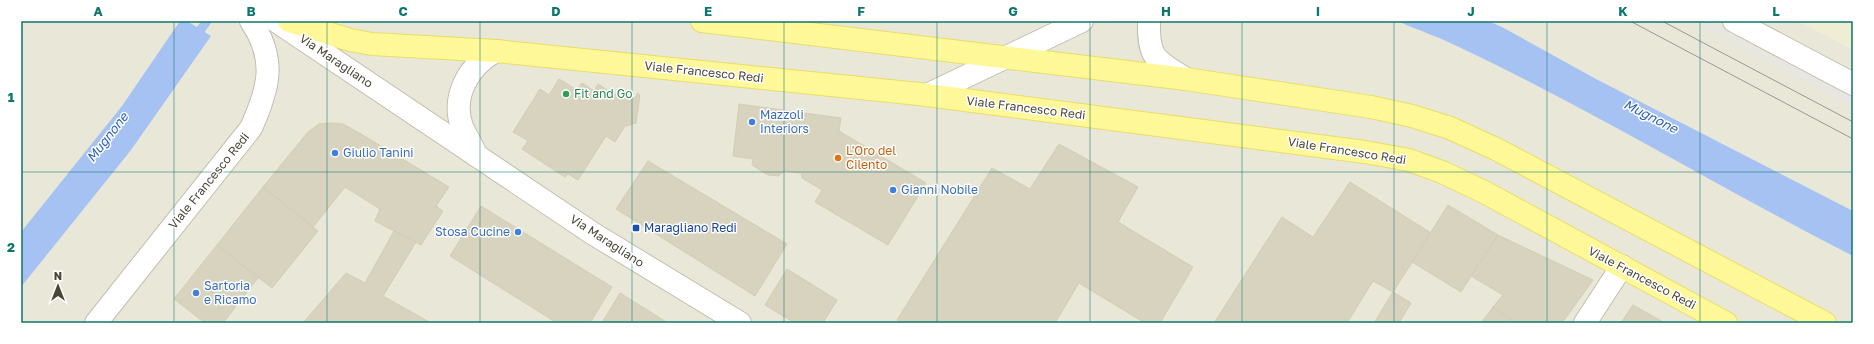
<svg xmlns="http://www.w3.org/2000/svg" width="1874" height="344" viewBox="0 0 1874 344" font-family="'Golos Text',sans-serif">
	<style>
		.residential { fill: #e9e8d8 }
		.education { fill: #efedd3 }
		.parking { fill: #e7e6e1 }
		.water { fill: #a5c2f3 }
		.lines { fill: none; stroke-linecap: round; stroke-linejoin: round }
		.stream { stroke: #a5c2f3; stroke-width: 9 }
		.building { fill: #d7d3bf; stroke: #d3cdb1 }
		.minor-casing { stroke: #c1bfac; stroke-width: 24 }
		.tertiary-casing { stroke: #c1bfac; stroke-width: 24 }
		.primary-casing { stroke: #e8dd65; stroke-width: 24 }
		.minor { stroke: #fff; stroke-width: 22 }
		.tertiary { stroke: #fff; stroke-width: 22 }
		.primary { stroke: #fff899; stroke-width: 22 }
		.tram { stroke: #989898; stroke-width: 1 }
		.grid { fill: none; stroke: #0f766e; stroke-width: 1; stroke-opacity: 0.55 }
		.leisure-dot { fill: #2e9e5b; stroke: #fff; stroke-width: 1.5 }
		.shop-dot { fill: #3f7fe0; stroke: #fff; stroke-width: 1.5 }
		.food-dot { fill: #e8710a; stroke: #fff; stroke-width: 1.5 }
		.transit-dot { fill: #1a4fb4; stroke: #fff; stroke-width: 1.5 }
		.labels { text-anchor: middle; stroke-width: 3; stroke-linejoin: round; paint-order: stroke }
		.street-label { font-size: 12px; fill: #4a4637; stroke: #fff }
		.leisure-label { font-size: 12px; fill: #27864d; stroke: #fff; text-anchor: start }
		.shop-label { font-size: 12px; fill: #366cbe; stroke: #fff; text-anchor: start }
		.food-label { font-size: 12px; fill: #c56008; stroke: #fff; text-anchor: start }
		.transit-label { font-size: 12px; fill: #164399; stroke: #fff; text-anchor: start }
		.water-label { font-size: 13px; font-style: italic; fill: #2b5fbb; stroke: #fff }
		.neatline { fill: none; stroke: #0f766e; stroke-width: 1.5 }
		.grid-label { font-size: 13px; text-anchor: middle; font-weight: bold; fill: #0f766e }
	</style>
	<rect width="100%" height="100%" fill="#f5f4ea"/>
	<rect class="residential" x="21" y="21" width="1832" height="302"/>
	<polygon class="education" points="1798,21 1853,21 1853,50"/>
	<polygon class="parking" points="1692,21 1712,21 1853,96 1853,107"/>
	<g class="water">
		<polygon points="180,21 187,21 211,36 131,150 21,287 21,232 122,106"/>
		<path d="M1397,21H1488L1502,27L1596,79L1853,211V256C1720,188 1593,110 1459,47C1439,37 1418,30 1397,21Z"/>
	</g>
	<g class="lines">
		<polyline class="stream" points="194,39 207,21"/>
	</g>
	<g class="building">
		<polygon points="559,79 577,90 582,83 594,91 598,84 615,95 619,89 634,99 638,93 640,95 636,123 625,126 615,142 606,136 578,180 568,174 565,177 522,149 528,141 513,132 540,89 549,95"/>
		<polygon points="739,104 841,118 839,131 926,183 888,245 815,202 822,190 802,178 801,173 784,171 779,176 768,175 752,165 753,159 733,156"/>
		<polygon points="330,123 343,124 361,134 449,187 436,206 443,211 421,245 375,221 380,209 345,187 313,227 263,187 308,132 319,124"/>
		<polygon points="1059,144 1138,187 1118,222 1193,267 1160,323 1145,323 1079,283 1055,323 902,323 897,320 992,168 1030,189"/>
		<polygon points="648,161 787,244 755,296 616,209"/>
		<polygon points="1350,182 1431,233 1393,292 1373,281 1347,323 1214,323 1282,217 1313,237"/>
		<polygon points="263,187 318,231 272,288 217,245"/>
		<polygon points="1448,205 1498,235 1461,292 1412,262"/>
		<polygon points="481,206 612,287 590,323 557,323 450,256"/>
		<polygon points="394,231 416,242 383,296 431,323 303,323 346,273 365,283"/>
		<polygon points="1498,235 1593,280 1562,323 1515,323 1493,307 1503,295 1471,276"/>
		<polygon points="217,245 258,278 223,323 205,323 174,299"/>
		<polygon points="787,269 837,300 823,323 795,323 765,305"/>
		<polygon points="1393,292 1411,303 1399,323 1374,323"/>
		<polygon points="620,293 668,323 602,323"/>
		<polygon points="1633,305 1665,323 1621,323"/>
		<polygon points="1493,307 1515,323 1481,323"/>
	</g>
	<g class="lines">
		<g class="minor-casing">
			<g id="minor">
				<polyline points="276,21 592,233 740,323"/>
				<path d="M475,152C471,144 466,135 462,127C451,96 469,65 496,51"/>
				<polyline points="1585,323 1622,266"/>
			</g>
		</g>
		<g class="tertiary-casing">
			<g id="tertiary">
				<path d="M1149,21C1148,59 1156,60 1186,79"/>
				<polyline points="1734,21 1853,84"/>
				<polyline points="927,95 1082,21"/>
				<path d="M96,323L251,128C269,88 277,60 251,21"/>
			</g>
		</g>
		<g class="primary-casing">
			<g id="primary">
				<polyline points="289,21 350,40 372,44 496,51 919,94 1365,152 1409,160 1442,172 1486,193 1726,323"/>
				<polyline points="702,21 1186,79 1371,107 1412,116 1450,128 1496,149 1825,323"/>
			</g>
		</g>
		<use href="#minor" class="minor"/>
		<use href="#tertiary" class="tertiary"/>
		<use href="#primary" class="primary"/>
		<g class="tram">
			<polyline points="1630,21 1853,139"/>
			<polyline points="1662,21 1853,122"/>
		</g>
	</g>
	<path class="grid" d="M174,21V323M327,21V323M480,21V323M632,21V323M784,21V323M937,21V323M1090,21V323M1242,21V323M1394,21V323M1547,21V323M1700,21V323M21,172H1853"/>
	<circle class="leisure-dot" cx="566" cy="94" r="4"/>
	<g class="shop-dot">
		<circle cx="752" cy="122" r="4"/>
		<circle cx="335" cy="153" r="4"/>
		<circle cx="893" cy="190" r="4"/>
		<circle cx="518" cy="232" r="4"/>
		<circle cx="196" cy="293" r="4"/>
	</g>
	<circle class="food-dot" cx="838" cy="158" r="4"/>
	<rect class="transit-dot" x="632" y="224" width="8" height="8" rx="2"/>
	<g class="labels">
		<g class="street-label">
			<text transform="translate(336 61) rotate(34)" y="4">Via Maragliano</text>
			<text transform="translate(704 72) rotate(6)" y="4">Viale Francesco Redi</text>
			<text transform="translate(1026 108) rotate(7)" y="4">Viale Francesco Redi</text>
			<text transform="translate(1347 151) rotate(9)" y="4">Viale Francesco Redi</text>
			<text transform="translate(209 181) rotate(-51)" y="4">Viale Francesco Redi</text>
			<text transform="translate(607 241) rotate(33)" y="4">Via Maragliano</text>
			<text transform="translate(1642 278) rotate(28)" y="4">Viale Francesco Redi</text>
		</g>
		<g class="leisure-label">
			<text x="574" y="98">Fit and Go</text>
		</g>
		<g class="shop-label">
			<text x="760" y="119">Mazzoli<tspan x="760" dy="14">Interiors</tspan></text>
			<text x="343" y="157">Giulio Tanini</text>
			<text x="901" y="194">Gianni Nobile</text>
			<text x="510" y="236" text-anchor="end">Stosa Cucine</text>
			<text x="204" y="290">Sartoria<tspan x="204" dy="14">e Ricamo</tspan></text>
		</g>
		<g class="food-label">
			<text x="846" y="155">L'Oro del<tspan x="846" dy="14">Cilento</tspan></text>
		</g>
		<g class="transit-label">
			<text x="644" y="232">Maragliano Redi</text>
		</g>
		<g class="water-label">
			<text transform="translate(1651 116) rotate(27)" y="5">Mugnone</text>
			<text transform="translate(107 137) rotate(-52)" y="5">Mugnone</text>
		</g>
	</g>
	<rect width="1874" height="344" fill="none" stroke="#ffffff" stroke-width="44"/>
	<g transform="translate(58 286)" stroke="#ffffff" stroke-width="3" paint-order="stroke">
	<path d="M0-3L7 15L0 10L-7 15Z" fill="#4a4637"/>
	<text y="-6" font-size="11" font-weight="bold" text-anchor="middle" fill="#4a4637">N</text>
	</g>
	<rect x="22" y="22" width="1830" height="300" class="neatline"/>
	<g class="grid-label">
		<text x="98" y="16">A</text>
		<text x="251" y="16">B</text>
		<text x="403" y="16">C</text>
		<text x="556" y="16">D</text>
		<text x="708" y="16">E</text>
		<text x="861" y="16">F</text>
		<text x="1013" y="16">G</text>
		<text x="1166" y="16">H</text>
		<text x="1318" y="16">I</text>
		<text x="1471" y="16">J</text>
		<text x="1623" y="16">K</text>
		<text x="1776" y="16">L</text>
		<text x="11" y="102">1</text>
		<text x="11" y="252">2</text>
	</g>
</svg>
